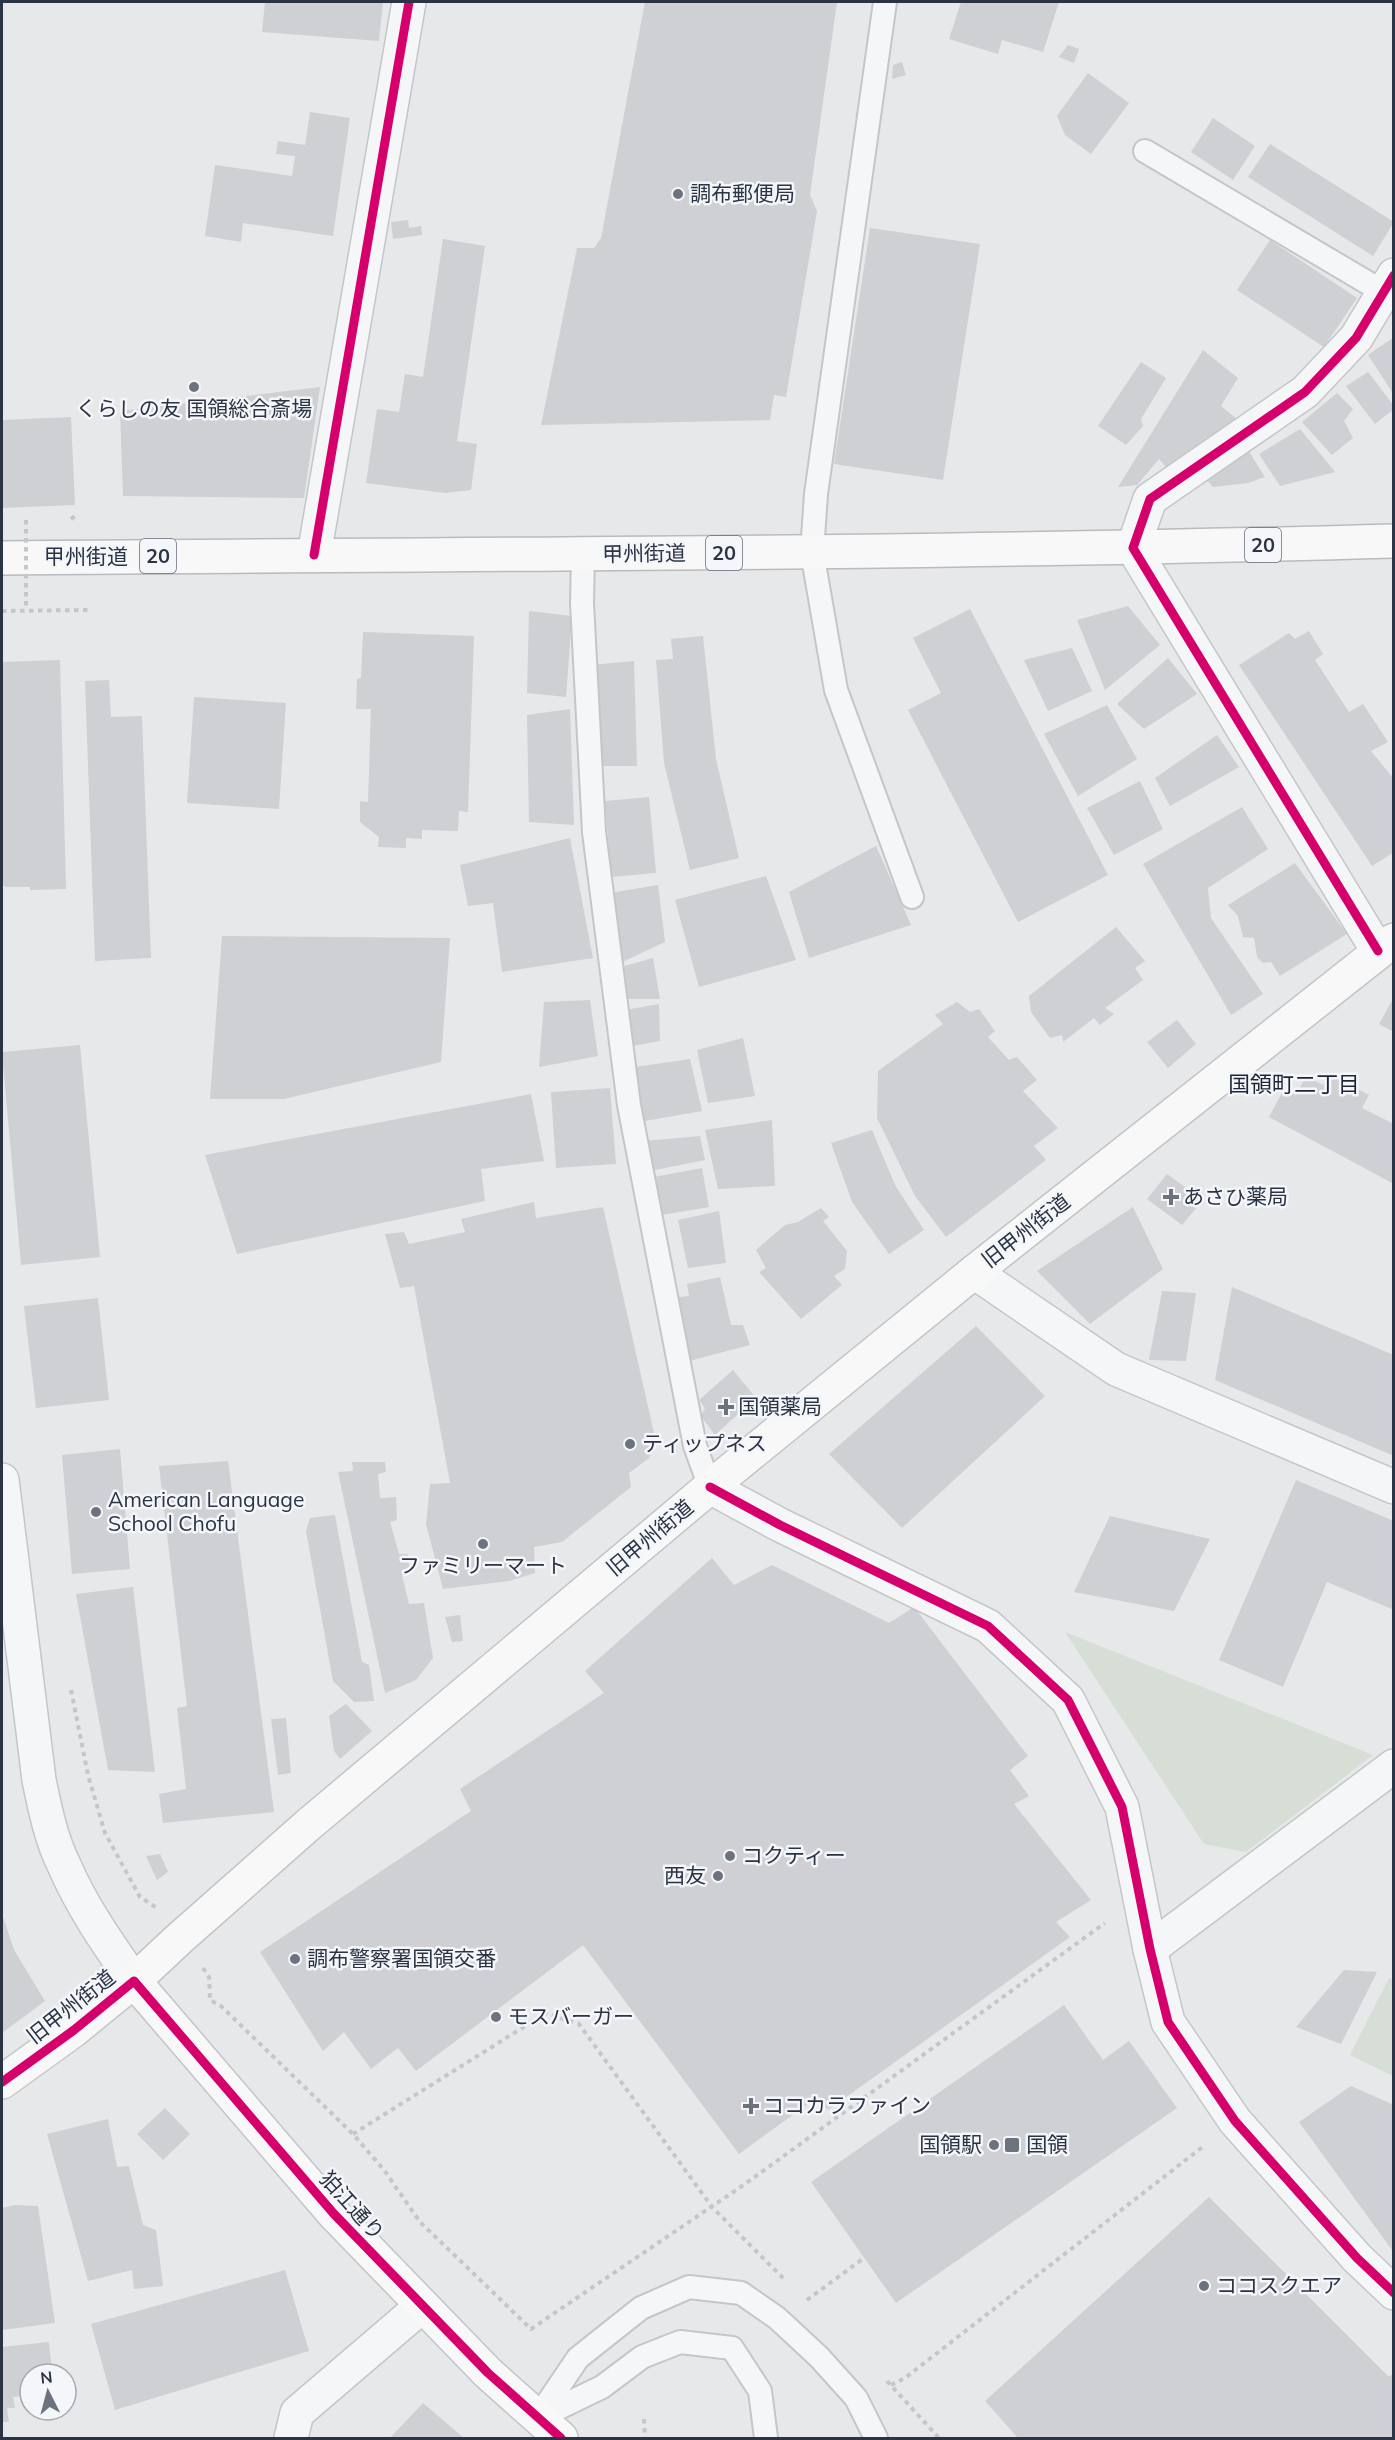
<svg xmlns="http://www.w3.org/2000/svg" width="1395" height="2440" viewBox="0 0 1395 2440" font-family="Mulish,'Noto Sans JP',sans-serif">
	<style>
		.green { fill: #d6ded6 }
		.building { fill: #ced0d3 }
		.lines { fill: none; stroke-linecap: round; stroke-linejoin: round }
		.service-casing { stroke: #c4c6c8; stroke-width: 26 }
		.minor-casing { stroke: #c4c6c8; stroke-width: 36 }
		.tertiary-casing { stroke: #c4c6c8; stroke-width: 36 }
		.secondary-casing { stroke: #c4c6c8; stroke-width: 36 }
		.primary-casing { stroke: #c2c5c8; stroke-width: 36 }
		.trunk-casing { stroke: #b8bbbf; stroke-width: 36 }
		.path { stroke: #c5c6ca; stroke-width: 4; stroke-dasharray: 4.5 4.5; stroke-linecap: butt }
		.service { stroke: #f5f6f7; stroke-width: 22 }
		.minor { stroke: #f5f6f7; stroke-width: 33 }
		.tertiary { stroke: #f5f6f7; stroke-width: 33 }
		.secondary { stroke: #f8f8f8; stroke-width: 33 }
		.primary { stroke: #f8f8f8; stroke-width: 33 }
		.trunk { stroke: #f8f8f8; stroke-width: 33 }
		.path-bridge { stroke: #c5c6ca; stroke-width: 4; stroke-dasharray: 4.5 4.5; stroke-linecap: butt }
		.cycleway-casing { stroke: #f4f6f9; stroke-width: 13 }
		.cycleway { stroke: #d6006c; stroke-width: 9 }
		.poi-dot { fill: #6c737f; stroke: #f4f6f9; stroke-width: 2 }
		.labels { text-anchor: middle; stroke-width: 5; stroke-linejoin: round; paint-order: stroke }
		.shield { fill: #f4f6f9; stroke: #676e7b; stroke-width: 1.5 }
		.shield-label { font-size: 20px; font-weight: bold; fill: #2b3445 }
		.poi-label { font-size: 21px; fill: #2b3445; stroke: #f4f6f9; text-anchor: start }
		.street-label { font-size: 21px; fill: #2b3445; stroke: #f4f6f9 }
		.neighbourhood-label { font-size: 22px; fill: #1d2536; stroke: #f4f6f9 }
	</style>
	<rect width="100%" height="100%" fill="#e6e8ea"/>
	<g class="green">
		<polygon points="1065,1632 1373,1755 1246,1852 1204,1844"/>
		<polygon points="1389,1978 1394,1980 1393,2076 1350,2055"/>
	</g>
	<g class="building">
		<polygon points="265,2 383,2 379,41 262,32"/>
		<polygon points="645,2 837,2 810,195 817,211 786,397 774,395 770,420 541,425 577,248 594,248 601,238"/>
		<polygon points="961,2 1059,2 1043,52 1002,40 998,54 949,39"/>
		<polygon points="1068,45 1079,49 1074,63 1059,57"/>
		<polygon points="902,62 906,75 892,79 893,65"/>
		<polygon points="1088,73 1129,103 1091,154 1065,135 1057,116"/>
		<polygon points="310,112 350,118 333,236 243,223 241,242 205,236 215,165 292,176 295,156 276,154 278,141 305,145"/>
		<polygon points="1213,118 1255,146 1233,180 1191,152"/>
		<polygon points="1270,144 1394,222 1373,256 1248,177"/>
		<polygon points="408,220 409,228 421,226 422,235 393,239 391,222"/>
		<polygon points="870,228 980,244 943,480 834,464"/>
		<polygon points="443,239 485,246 457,441 477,444 471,490 445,493 366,483 377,409 399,412 405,374 423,377"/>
		<polygon points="1270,240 1357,298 1324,347 1237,290"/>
		<polygon points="1394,337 1394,395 1368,355"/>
		<polygon points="1203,350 1238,378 1221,406 1238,420 1168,469 1159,459 1137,485 1118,487"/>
		<polygon points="1141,362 1166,378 1141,419 1143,426 1126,445 1098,426"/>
		<polygon points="1368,372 1394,406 1394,409 1375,424 1346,386"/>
		<polygon points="320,387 304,498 123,496 120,411"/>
		<polygon points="1337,393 1353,409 1344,421 1353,438 1332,455 1302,422"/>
		<polygon points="71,417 75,505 2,508 2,420"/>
		<polygon points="1300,429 1335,472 1280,486 1259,454"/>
		<polygon points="1248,450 1265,477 1248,483 1213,487 1205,478"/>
		<polygon points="1128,606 1160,645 1105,690 1077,620"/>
		<polygon points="970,609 1108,875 1018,922 908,710 941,693 913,638"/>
		<polygon points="529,611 572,616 566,697 527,693"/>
		<polygon points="1309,631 1323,654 1315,660 1349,712 1363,704 1388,742 1371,751 1394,779 1394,852 1372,866 1239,665 1289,633 1295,639"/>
		<polygon points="363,632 474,636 468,812 459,811 458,831 422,830 422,839 406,838 406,848 378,847 379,837 360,822 360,801 368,802 371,709 356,709 357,679 361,678"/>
		<polygon points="703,636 716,759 739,858 690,870 664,763 656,660 673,659 671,639"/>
		<polygon points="1072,648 1092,691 1048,711 1024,660"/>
		<polygon points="1168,658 1197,694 1144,729 1117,704"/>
		<polygon points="60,660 66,889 30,890 30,887 5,887 2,883 2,662"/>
		<polygon points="634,661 637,766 594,766 591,665"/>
		<polygon points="109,680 111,717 142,716 151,958 95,961 85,681"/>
		<polygon points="194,697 286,703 279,809 187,803"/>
		<polygon points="1107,705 1137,759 1078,796 1044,734"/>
		<polygon points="570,709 574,825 529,822 527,715"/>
		<polygon points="1217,735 1239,767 1170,806 1155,778"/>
		<polygon points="1140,781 1163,829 1114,855 1087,808"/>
		<polygon points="649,797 656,873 611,877 605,801"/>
		<polygon points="1242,807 1268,849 1208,888 1211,918 1263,994 1231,1015 1143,864"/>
		<polygon points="570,838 593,958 502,972 493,903 468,906 460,865"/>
		<polygon points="876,846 911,925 809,958 789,892"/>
		<polygon points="1295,863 1347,934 1280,976 1271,962 1263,963 1257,957 1254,938 1243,937 1238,916 1228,905"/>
		<polygon points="766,876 796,960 699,987 675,900"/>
		<polygon points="658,885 665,942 618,964 610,893"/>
		<polygon points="1116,927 1145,961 1135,968 1143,980 1105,1008 1114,1014 1100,1025 1094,1018 1063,1042 1062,1035 1050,1038 1031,1012 1029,996"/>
		<polygon points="222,936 450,938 441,1062 284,1099 210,1099"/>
		<polygon points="653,958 660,999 619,999 614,969"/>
		<polygon points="1394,997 1394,1032 1379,1024"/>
		<polygon points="590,1000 598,1056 539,1067 544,1002"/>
		<polygon points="957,1002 970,1012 979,1009 995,1031 988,1037 1009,1060 1017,1057 1037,1080 1023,1091 1058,1128 1034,1146 1046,1160 946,1237 915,1196 877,1118 878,1071 943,1024 935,1015"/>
		<polygon points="659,1004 660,1041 627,1047 619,1011"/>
		<polygon points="1177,1020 1196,1044 1168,1068 1147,1042"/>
		<polygon points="743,1038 755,1096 708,1103 697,1050"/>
		<polygon points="80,1045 100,1257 21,1265 2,1052"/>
		<polygon points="690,1059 702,1111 639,1122 628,1068"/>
		<polygon points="1329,1074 1369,1095 1362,1108 1394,1124 1394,1184 1269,1117 1284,1089 1296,1095 1306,1076 1323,1085"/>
		<polygon points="610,1088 616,1164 556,1168 551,1092"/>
		<polygon points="531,1094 544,1161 481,1169 485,1201 237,1254 205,1155"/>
		<polygon points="772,1120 775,1186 718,1189 705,1130"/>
		<polygon points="872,1130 895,1185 924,1230 889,1254 852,1202 831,1143"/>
		<polygon points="700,1136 705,1160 650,1171 644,1141"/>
		<polygon points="702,1168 709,1207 656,1216 654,1177"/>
		<polygon points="1167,1174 1203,1200 1182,1225 1147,1199"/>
		<polygon points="534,1202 536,1218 603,1207 656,1442 649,1458 629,1473 631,1487 562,1542 534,1547 535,1573 509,1581 443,1589 426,1524 430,1484 450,1483 414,1286 400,1288 385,1234 404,1232 409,1244 465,1232 461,1219"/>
		<polygon points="1133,1207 1163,1269 1090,1324 1037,1271"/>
		<polygon points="821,1208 829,1217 823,1221 847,1251 845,1269 834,1276 842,1285 801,1319 759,1272 766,1268 756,1250 785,1225 798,1222"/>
		<polygon points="719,1211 726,1263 688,1268 678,1220"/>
		<polygon points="720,1277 731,1325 743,1325 750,1345 689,1361 679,1297 689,1296 687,1284"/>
		<polygon points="1232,1287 1394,1355 1394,1456 1215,1380"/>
		<polygon points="1162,1291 1196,1293 1186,1361 1149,1360"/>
		<polygon points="98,1298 109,1400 36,1408 24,1306"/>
		<polygon points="976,1326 1045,1396 902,1528 829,1454"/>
		<polygon points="733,1370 756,1398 715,1435 701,1416 705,1408 699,1400"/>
		<polygon points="120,1449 130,1569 72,1574 62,1455"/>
		<polygon points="228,1461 274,1812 163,1823 159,1794 186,1789 177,1708 187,1706 159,1466"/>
		<polygon points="352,1462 385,1462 386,1472 378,1474 380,1498 396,1497 397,1520 390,1522 399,1554 408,1554 410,1574 402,1575 409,1604 424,1603 433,1658 416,1680 385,1693 338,1472 353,1471"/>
		<polygon points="1296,1480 1394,1521 1394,1610 1327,1582 1283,1687 1219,1660"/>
		<polygon points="335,1515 362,1662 369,1665 374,1701 354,1702 333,1681 306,1531 310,1518"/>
		<polygon points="1110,1516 1210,1539 1174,1611 1074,1592"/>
		<polygon points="712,1558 734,1585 772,1565 889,1623 914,1607 1028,1756 1010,1770 1029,1796 1014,1804 1091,1900 1056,1922 1070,1937 828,2110 816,2098 739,2154 583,1945 416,2071 398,2048 371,2069 344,2032 323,2051 260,1952 471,1811 460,1789 604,1693 585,1671"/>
		<polygon points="133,1587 155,1772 108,1770 76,1594"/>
		<polygon points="460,1615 463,1641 452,1642 445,1617"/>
		<polygon points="346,1704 372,1731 340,1759 334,1751 329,1716"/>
		<polygon points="286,1718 291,1773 278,1775 271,1719"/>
		<polygon points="160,1854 168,1872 157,1880 146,1856"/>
		<polygon points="2,1914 14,1950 45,2001 2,2033"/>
		<polygon points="1344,1970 1377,1972 1341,2044 1296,2027"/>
		<polygon points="1064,2005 1103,2060 1129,2041 1177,2108 896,2303 811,2182"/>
		<polygon points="1351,2086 1394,2105 1394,2249 1392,2250 1299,2122"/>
		<polygon points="165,2108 190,2134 163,2160 137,2134"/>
		<polygon points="108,2119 117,2167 129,2166 143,2225 156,2230 163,2286 134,2289 132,2270 88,2281 47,2134"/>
		<polygon points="1209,2197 1388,2376 1394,2375 1394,2438 1018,2438 985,2401"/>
		<polygon points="15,2205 38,2206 55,2323 2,2330 2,2208"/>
		<polygon points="285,2270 309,2351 115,2410 91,2324"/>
		<polygon points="49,2342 52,2374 30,2374 30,2395 13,2397 15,2408 7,2408 9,2422 2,2422 2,2347"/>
		<polygon points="423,2403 464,2438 390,2438"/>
	</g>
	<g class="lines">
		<g class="service-casing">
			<g id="service">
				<polyline points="885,2 816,494 812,552 836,690 912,897"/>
				<polyline points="1145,151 1385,293"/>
				<polyline points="583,555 582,603 594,832 629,1105 695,1446 710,1487"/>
				<polyline points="538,2417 578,2358 641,2308 689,2287 741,2293 777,2318 819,2357 856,2398 876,2438"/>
				<polyline points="540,2417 602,2387 642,2357 680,2342 732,2348 760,2391 766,2438"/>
			</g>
		</g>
		<g class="minor-casing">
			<g id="minor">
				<polyline points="314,555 409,2"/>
				<polyline points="1378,951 1133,548 1150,499 1305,392 1356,338 1394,275"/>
				<polyline points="974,1272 1116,1369 1394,1487"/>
				<polyline points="1150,1949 1394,1766"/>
				<polyline points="291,2438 297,2413 422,2306"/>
			</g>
		</g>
		<g class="tertiary-casing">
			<g id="tertiary">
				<path d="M2,1480L39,1780C45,1809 51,1839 64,1865C82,1907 108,1944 134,1981"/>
				<polyline points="710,1487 780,1525 988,1626 1068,1700 1122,1807 1150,1949 1168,2022 1235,2121 1357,2258 1394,2293"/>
			</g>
		</g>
		<g class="secondary-casing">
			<polyline id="secondary" points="2,2082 74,2030 134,1981"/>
		</g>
		<g class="primary-casing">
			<polyline id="primary" points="561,2438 488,2373 334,2214 134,1981 180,1938 308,1825 710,1487 974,1272 1394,940"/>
		</g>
		<g class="trunk-casing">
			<path id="trunk" d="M2,558C466,554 930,554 1394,541"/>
		</g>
		<g class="path">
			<polyline points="71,519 78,514"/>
			<polyline points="2,611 88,610"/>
			<polyline points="71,1690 88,1775 105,1833 140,1897 157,1908"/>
			<polyline points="203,1968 209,1977 210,2000 221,2006 353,2134 384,2170 420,2222 531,2329 745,2184 1105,1923"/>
			<polyline points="353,2134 546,2013 579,2024 712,2207 784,2279"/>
			<polyline points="807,2300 864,2258"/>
			<polyline points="887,2381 939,2438"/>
			<polyline points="891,2385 905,2378 1205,2145"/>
			<polyline points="644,2419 645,2438"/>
		</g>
		<use href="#service" class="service"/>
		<use href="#minor" class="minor"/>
		<use href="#tertiary" class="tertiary"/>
		<use href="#secondary" class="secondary"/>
		<use href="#primary" class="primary"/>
		<use href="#trunk" class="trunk"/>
		<polyline class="path-bridge" points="26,520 26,610"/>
		<g class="cycleway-casing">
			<g id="cycleway">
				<polyline points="314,555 409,2"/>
				<polyline points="1378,951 1133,548 1150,499 1305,392 1356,338 1394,275"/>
				<polyline points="710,1487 780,1525 988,1626 1068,1700 1122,1807 1150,1949 1168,2022 1235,2121 1357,2258 1394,2293"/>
				<polyline points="2,2082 74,2030 134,1981 334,2214 488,2373 561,2438"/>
			</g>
		</g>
		<use href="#cycleway" class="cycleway"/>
	</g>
	<g class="poi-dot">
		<circle cx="678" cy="194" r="6"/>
		<circle cx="194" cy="387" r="6"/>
		<path d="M1168 1188h6v6h6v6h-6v6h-6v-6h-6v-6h6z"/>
		<path d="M723 1398h6v6h6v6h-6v6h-6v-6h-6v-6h6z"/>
		<circle cx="630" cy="1444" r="6"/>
		<circle cx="96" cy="1512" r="6"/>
		<circle cx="483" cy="1544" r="6"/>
		<circle cx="730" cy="1856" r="6"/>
		<circle cx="718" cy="1876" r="6"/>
		<circle cx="295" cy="1959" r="6"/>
		<circle cx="496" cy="2017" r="6"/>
		<path d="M748 2097h6v6h6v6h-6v6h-6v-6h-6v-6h6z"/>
		<circle cx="994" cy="2145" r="6"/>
		<rect x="1004" y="2137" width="16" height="16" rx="3"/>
		<circle cx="1204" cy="2286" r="6"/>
	</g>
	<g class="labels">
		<g class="shield">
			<rect x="1245" y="528" width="36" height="34" rx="4.5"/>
			<rect x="706" y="536" width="36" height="34" rx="4.5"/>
			<rect x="140" y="539" width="36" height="34" rx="4.5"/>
		</g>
		<g class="shield-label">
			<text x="1263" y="552">20</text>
			<text x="724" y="560">20</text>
			<text x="158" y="563">20</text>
		</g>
		<g class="poi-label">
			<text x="690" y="201">調布郵便局</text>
			<text x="194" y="416" text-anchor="middle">くらしの友 国領総合斎場</text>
			<text x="1183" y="1204">あさひ薬局</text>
			<text x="738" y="1414">国領薬局</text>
			<text x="642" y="1451">ティップネス</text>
			<text x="108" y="1507">American Language<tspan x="108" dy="24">School Chofu</tspan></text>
			<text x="483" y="1573" text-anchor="middle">ファミリーマート</text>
			<text x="742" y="1863">コクティー</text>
			<text x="706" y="1883" text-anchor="end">西友</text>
			<text x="307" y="1966">調布警察署国領交番</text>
			<text x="508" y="2024">モスバーガー</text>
			<text x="763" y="2113">ココカラファイン</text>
			<text x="982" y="2152" text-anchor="end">国領駅</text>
			<text x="1026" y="2152">国領</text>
			<text x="1216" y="2293">ココスクエア</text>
		</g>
		<g class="street-label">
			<text transform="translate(644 554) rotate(-1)" y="7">甲州街道</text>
			<text x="86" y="564">甲州街道</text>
			<text transform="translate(1026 1231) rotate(-38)" y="7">旧甲州街道</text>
			<text transform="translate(650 1538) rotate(-40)" y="7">旧甲州街道</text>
			<text transform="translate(71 2007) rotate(-38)" y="7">旧甲州街道</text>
			<text transform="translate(352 2206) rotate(48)" y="7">狛江通り</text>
		</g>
		<g class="neighbourhood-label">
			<text x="1294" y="1092">国領町二丁目</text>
		</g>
	</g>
	<rect width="1395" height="2440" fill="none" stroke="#2b3445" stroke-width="6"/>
	<g transform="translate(48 2392) rotate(354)"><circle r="28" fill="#f4f6f9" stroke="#a4a8b1" stroke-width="1.5"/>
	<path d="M0-4.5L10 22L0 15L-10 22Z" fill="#6c737f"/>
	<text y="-9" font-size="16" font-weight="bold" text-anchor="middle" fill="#2b3445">N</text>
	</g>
</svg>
